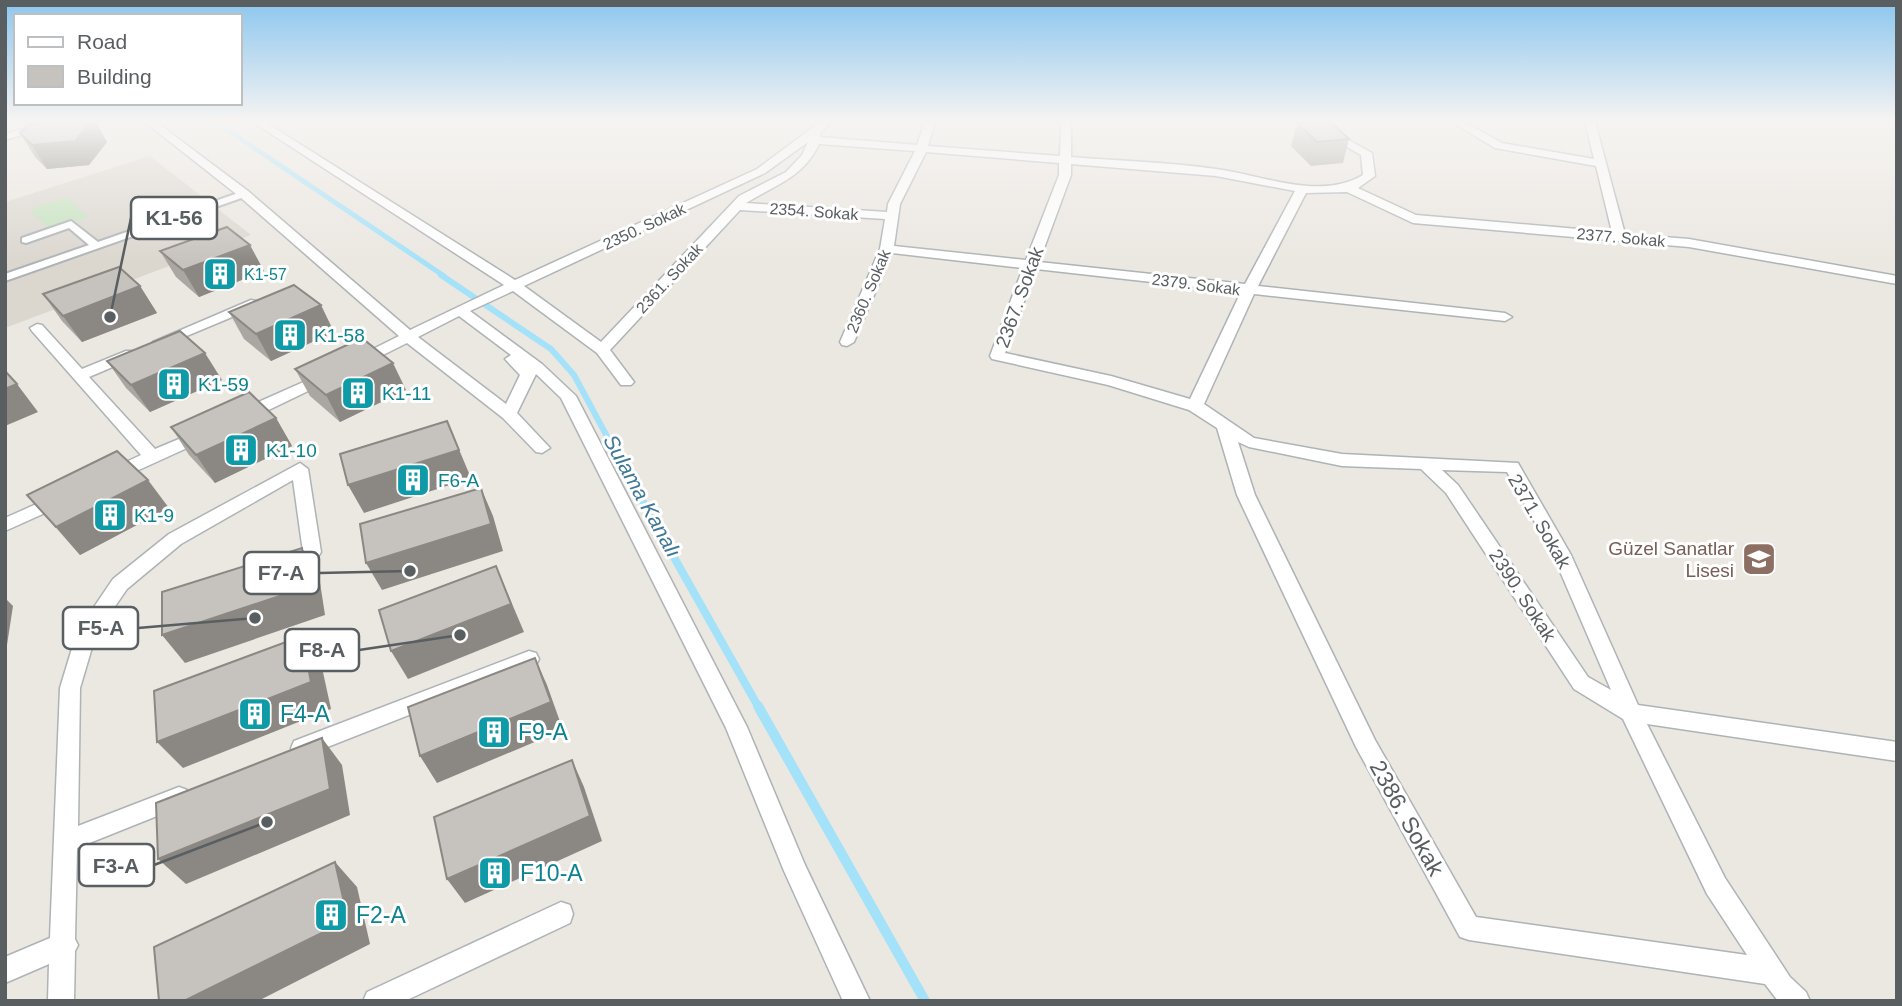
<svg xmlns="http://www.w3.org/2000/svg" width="1902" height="1006" viewBox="0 0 1902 1006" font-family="Helvetica,sans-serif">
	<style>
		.education { fill: #dbd7cf }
		.green { fill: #c4e2be }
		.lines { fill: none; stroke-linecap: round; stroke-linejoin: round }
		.stream-far3 { stroke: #a3e2f9; stroke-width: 5 }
		.stream-far2 { stroke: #a3e2f9; stroke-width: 6 }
		.stream-far1 { stroke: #a3e2f9; stroke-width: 8 }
		.stream { stroke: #a3e2f9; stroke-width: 10 }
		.pedestrian-casing { stroke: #aeb3b6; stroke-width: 4 }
		.minor-casing { stroke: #aeb3b6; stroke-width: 3 }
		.pedestrian { fill: #fff; fill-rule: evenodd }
		.minor { fill: #fff; fill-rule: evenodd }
		.wall { fill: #aaa7a3 }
		.shaded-wall { fill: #8b8884 }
		.building { fill: #c6c2bd; stroke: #8b8884; stroke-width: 2 }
		.labels { text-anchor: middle; stroke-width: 6; stroke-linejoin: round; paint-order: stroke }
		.far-street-label { font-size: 16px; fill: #595e61; stroke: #fff }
		.far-culture-label { font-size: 16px; fill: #0d838f; stroke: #fff; text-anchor: start }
		.street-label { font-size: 19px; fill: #595e61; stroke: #fff }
		.culture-label { font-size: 19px; fill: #0d838f; stroke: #fff; text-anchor: start }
		.education-label { font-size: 19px; fill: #785e54; stroke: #fff; text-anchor: end }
		.water-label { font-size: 21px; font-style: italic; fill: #3d7898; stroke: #fff }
		.near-culture-label { font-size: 23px; fill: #0d838f; stroke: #fff; text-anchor: start }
		.near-street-label { font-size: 23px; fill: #595e61; stroke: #fff }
		.leader { fill: none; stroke: #595e61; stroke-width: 2.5 }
		.callout-dot { fill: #595e61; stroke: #fff; stroke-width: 2.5 }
		.callout { fill: #fff; stroke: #595e61; stroke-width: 2.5 }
		.callout-label { font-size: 21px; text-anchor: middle; font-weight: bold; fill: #595e61 }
	</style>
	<rect width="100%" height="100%" fill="#ebe7e1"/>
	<polygon class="education" points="150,156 251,235 5,328 5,202"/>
	<polygon class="green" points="66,197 88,217 50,229 29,210"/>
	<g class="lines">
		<polyline class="stream-far3" points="216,122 444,276"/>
		<polyline class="stream-far2" points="441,275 551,349 574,375 624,468"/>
		<polyline class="stream-far1" points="623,467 759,708"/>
		<polyline class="stream" points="758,706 925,1001"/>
		<g class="pedestrian-casing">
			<polygon id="pedestrian" points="244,191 249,194 247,196 5,281 5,274 89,245 69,228 26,243 22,242 22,238 71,221 98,242"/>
		</g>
		<g class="minor-casing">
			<g id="minor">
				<polygon points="49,122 65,122 5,140 5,134"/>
				<path d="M145,122H156L248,191L410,330L504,285L253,122H265L515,280L757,169L820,122H831L821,132L820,137L917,145L925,122H935L928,146L1060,156L1061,122H1071V157C1119,161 1168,162 1216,169C1263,175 1319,201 1363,175L1361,155L1303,122H1316L1372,153L1375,176L1358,188L1416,215L1612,232L1596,166L1495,148L1452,122H1464L1502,143L1594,159L1585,122H1595L1625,234L1689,239L1897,276V284L1689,247L1413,223L1347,192L1306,193L1258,286L1505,313L1512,317L1505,321L1254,294L1204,404L1254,438L1342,454L1518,463L1571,555L1638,705L1897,742V761L1647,724L1725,878L1790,977L1806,992L1810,1001H1778L1765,984L1469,940L1460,937L1356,747L1237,495L1217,428L1189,410L1108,385L992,359L990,356L1023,268L892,253L854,342L847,346L842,345L840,342L880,249L885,219L740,210L610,350L634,382L631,385H621L597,353L513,291L470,311L542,364L576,396L747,727L805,865L870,1001H843L784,871L726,728L561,398L536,374L517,413L550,448L542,453L536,452L503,418L407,343L363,365H353L350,362L353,359L399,336L240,197ZM808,142L802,155L786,172L739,196L601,342L524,286L765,173ZM819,144L915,151L888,204L887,212L746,203C775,185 803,178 819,144ZM926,152L1059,163V175L1026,260L894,246L900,204ZM1071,164L1216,176L1295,191L1245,284L1039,262L1071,175ZM1036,269L1241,292L1190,399L1111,376L1005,353ZM459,316L511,355L505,359L520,375L506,404L418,337ZM1238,442L1249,447L1342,466L1421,469L1446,493L1574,689L1623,719L1707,894L1747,955L1476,917L1375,740L1255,495ZM1442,470L1507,472L1553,555L1611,690L1588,677L1458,485Z"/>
				<polygon points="251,300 256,301 256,307 165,345 160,346 153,342"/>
				<polygon points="37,324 42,325 82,369 126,351 136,351 138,354 136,357 89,377 155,449 203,429 209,430 211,434 209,438 119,479 107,479 104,475 107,471 141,455 32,331 30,328"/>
				<polygon points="326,372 331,374 334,377 331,380 250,419 244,420 236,415 238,411"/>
				<polygon points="300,463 308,469 321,552 318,557 306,557 303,552 293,480 181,544 127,589 96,634 80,688 78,826 179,787 187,790 190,797 187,804 77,848 75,939 78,945 75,951 74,1001 48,1001 49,964 5,983 5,957 50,938 60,688 77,632 113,579 169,534"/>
				<polygon points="59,494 65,496 68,500 65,504 5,531 5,518"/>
				<polygon points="529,651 536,653 539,659 536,665 302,757 294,755 291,748 294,741"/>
				<polygon points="561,902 570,905 573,914 570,923 405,1001 363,1001 367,992"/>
			</g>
		</g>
		<use href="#pedestrian" class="pedestrian"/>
		<use href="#minor" class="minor"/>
	</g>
	<g class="wall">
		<polygon points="1297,123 1349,139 1343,163 1311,166 1291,146"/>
		<polygon points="20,133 107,142 89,165 47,169 35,157"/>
		<polygon points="160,251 264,271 199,297 176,277"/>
		<polygon points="140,286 157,313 82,342 62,321 43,294"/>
		<polygon points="229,312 334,332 271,361 244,339"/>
		<polygon points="107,361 222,380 150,412 126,388"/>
		<polygon points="295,369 406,390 340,422 310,396"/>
		<polygon points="276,418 292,446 215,483 189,455 171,427"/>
		<polygon points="27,495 169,508 80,555"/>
	</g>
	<g class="shaded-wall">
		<polygon points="90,122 96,122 107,142 89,165 47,169 32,145"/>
		<polygon points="250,245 264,271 199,297 183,270"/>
		<polygon points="140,286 157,313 82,342 63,316"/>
		<polygon points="321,305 334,332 271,361 256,334"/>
		<polygon points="205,353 222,380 150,412 131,385"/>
		<polygon points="393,363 406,390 340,422 326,395"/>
		<polygon points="17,384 38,412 5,426 5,389"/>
		<polygon points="276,418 292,446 215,483 196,455"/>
		<polygon points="447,421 471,478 364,513 348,485"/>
		<polygon points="148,480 169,508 80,555 56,527"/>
		<polygon points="481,488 493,516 503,551 382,590 366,563"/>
		<polygon points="302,548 319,576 325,615 185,663 162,635"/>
		<polygon points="496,566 524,632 408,679 391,651"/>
		<polygon points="5,598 13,606 5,658"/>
		<polygon points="302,636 321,663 331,709 183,768 157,742"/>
		<polygon points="535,658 547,685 563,730 437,783 420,756"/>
		<polygon points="322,738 342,765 350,815 186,884 158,859"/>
		<polygon points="572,760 584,787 602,841 465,903 447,879"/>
		<polygon points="335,862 357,887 370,944 258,1001 184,1001"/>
	</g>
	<g class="building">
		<polygon points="52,122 90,122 75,141 32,145 20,133 29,124"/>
		<polygon points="1306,122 1331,122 1349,139 1317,142 1297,123"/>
		<polygon points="227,227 250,245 183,270 160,251"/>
		<polygon points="119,267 140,286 63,316 43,294"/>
		<polygon points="294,285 321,305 256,334 229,312"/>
		<polygon points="180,331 205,353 131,385 107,361"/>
		<polygon points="362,338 393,363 326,395 295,369"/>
		<polygon points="5,371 17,384 5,389"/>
		<polygon points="249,392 276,418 196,455 171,427"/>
		<polygon points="447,421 459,450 348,485 340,454"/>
		<polygon points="117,451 148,480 56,527 27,495"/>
		<polygon points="481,488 491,524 366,563 360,524"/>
		<polygon points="302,548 307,587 162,635 162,592"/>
		<polygon points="496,566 511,604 391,651 379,610"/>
		<polygon points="302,636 311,682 157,742 154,691"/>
		<polygon points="535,658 551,702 420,756 408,707"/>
		<polygon points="322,738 330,789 158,859 156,803"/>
		<polygon points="572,760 590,816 447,879 434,817"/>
		<polygon points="335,862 348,920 184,1001 159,1001 154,947"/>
	</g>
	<linearGradient id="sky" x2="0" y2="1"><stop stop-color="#8cc6ef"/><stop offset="0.46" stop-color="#f6f4f2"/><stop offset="1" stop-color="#f6f4f2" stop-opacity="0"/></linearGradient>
	<rect width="1902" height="263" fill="url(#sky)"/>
	<defs>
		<g id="building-square" transform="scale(1.75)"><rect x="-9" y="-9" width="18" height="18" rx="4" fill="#0f9aa8" stroke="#fff"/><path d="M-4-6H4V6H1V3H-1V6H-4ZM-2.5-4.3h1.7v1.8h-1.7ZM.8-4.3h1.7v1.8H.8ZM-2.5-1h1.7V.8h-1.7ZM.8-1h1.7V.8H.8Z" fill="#fff"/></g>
		<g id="school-square" transform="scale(1.75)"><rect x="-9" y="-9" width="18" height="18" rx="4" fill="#8d6e63" stroke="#fff"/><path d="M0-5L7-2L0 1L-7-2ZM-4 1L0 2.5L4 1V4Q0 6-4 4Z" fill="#fff"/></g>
	</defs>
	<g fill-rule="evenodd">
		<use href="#building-square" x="220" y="274"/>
		<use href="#building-square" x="290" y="335"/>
		<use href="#building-square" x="174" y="384"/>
		<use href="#building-square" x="358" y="393"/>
		<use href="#building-square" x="241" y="450"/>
		<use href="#building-square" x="413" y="480"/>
		<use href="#building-square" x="110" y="515"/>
		<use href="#school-square" x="1759" y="559"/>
		<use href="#building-square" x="255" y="714"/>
		<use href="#building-square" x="494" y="732"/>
		<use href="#building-square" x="495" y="873"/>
		<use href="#building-square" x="331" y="915"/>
	</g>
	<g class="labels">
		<g class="far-street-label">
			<text transform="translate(814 211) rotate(4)" y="6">2354. Sokak</text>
			<text transform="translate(644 226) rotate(-25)" y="6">2350. Sokak</text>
			<text transform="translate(1621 237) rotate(5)" y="6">2377. Sokak</text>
			<text transform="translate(669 278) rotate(-47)" y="6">2361. Sokak</text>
			<text transform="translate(1196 284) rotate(7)" y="6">2379. Sokak</text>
			<text transform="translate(868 291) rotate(-67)" y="6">2360. Sokak</text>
		</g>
		<g class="far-culture-label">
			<text x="244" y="280">K1-57</text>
		</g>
		<g class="street-label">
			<text transform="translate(1019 297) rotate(-70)" y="7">2367. Sokak</text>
			<text transform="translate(1540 521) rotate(60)" y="7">2371. Sokak</text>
			<text transform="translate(1523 595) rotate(57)" y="7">2390. Sokak</text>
		</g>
		<g class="culture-label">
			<text x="314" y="342">K1-58</text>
			<text x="198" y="391">K1-59</text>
			<text x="382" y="400">K1-11</text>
			<text x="266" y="457">K1-10</text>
			<text x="438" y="487">F6-A</text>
			<text x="134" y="522">K1-9</text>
		</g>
		<g class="education-label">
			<text x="1734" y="555">Güzel Sanatlar<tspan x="1734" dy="22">Lisesi</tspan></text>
		</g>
		<g class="water-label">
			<text transform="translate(642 496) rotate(61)" y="7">Sulama Kanalı</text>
		</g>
		<g class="near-culture-label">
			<text x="280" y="722">F4-A</text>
			<text x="518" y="740">F9-A</text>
			<text x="520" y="881">F10-A</text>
			<text x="356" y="923">F2-A</text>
		</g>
		<g class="near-street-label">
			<text transform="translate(1407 818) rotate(61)" y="8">2386. Sokak</text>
		</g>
	</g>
	<path class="leader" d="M110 317L131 218M410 571L319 573M255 618L138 628M460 635L359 650M267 822L154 865"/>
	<g class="callout-dot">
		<circle cx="110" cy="317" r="7"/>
		<circle cx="410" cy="571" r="7"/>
		<circle cx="255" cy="618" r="7"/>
		<circle cx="460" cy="635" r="7"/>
		<circle cx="267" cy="822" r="7"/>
	</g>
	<g class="callout">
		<rect x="131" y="197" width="86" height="42" rx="7"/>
		<rect x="244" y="552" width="75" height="42" rx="7"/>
		<rect x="63" y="607" width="75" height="42" rx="7"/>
		<rect x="285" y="629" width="74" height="42" rx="7"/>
		<rect x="79" y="844" width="75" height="42" rx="7"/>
	</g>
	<g class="callout-label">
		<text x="174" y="225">K1-56</text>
		<text x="281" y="580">F7-A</text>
		<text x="101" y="635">F5-A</text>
		<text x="322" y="657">F8-A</text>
		<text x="116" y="873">F3-A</text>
	</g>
	<rect width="1902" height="1006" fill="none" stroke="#595e61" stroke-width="14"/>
	<rect x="14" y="14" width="228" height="91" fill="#ffffff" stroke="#bdbfc0" stroke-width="2"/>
	<rect x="28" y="37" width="35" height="10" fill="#ffffff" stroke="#bdbfc0" stroke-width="2"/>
	<text x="77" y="49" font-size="21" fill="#595e61">Road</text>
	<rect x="28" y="66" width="35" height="21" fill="#c6c2bd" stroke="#bdbfc0" stroke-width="2"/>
	<text x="77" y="84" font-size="21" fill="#595e61">Building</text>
</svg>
